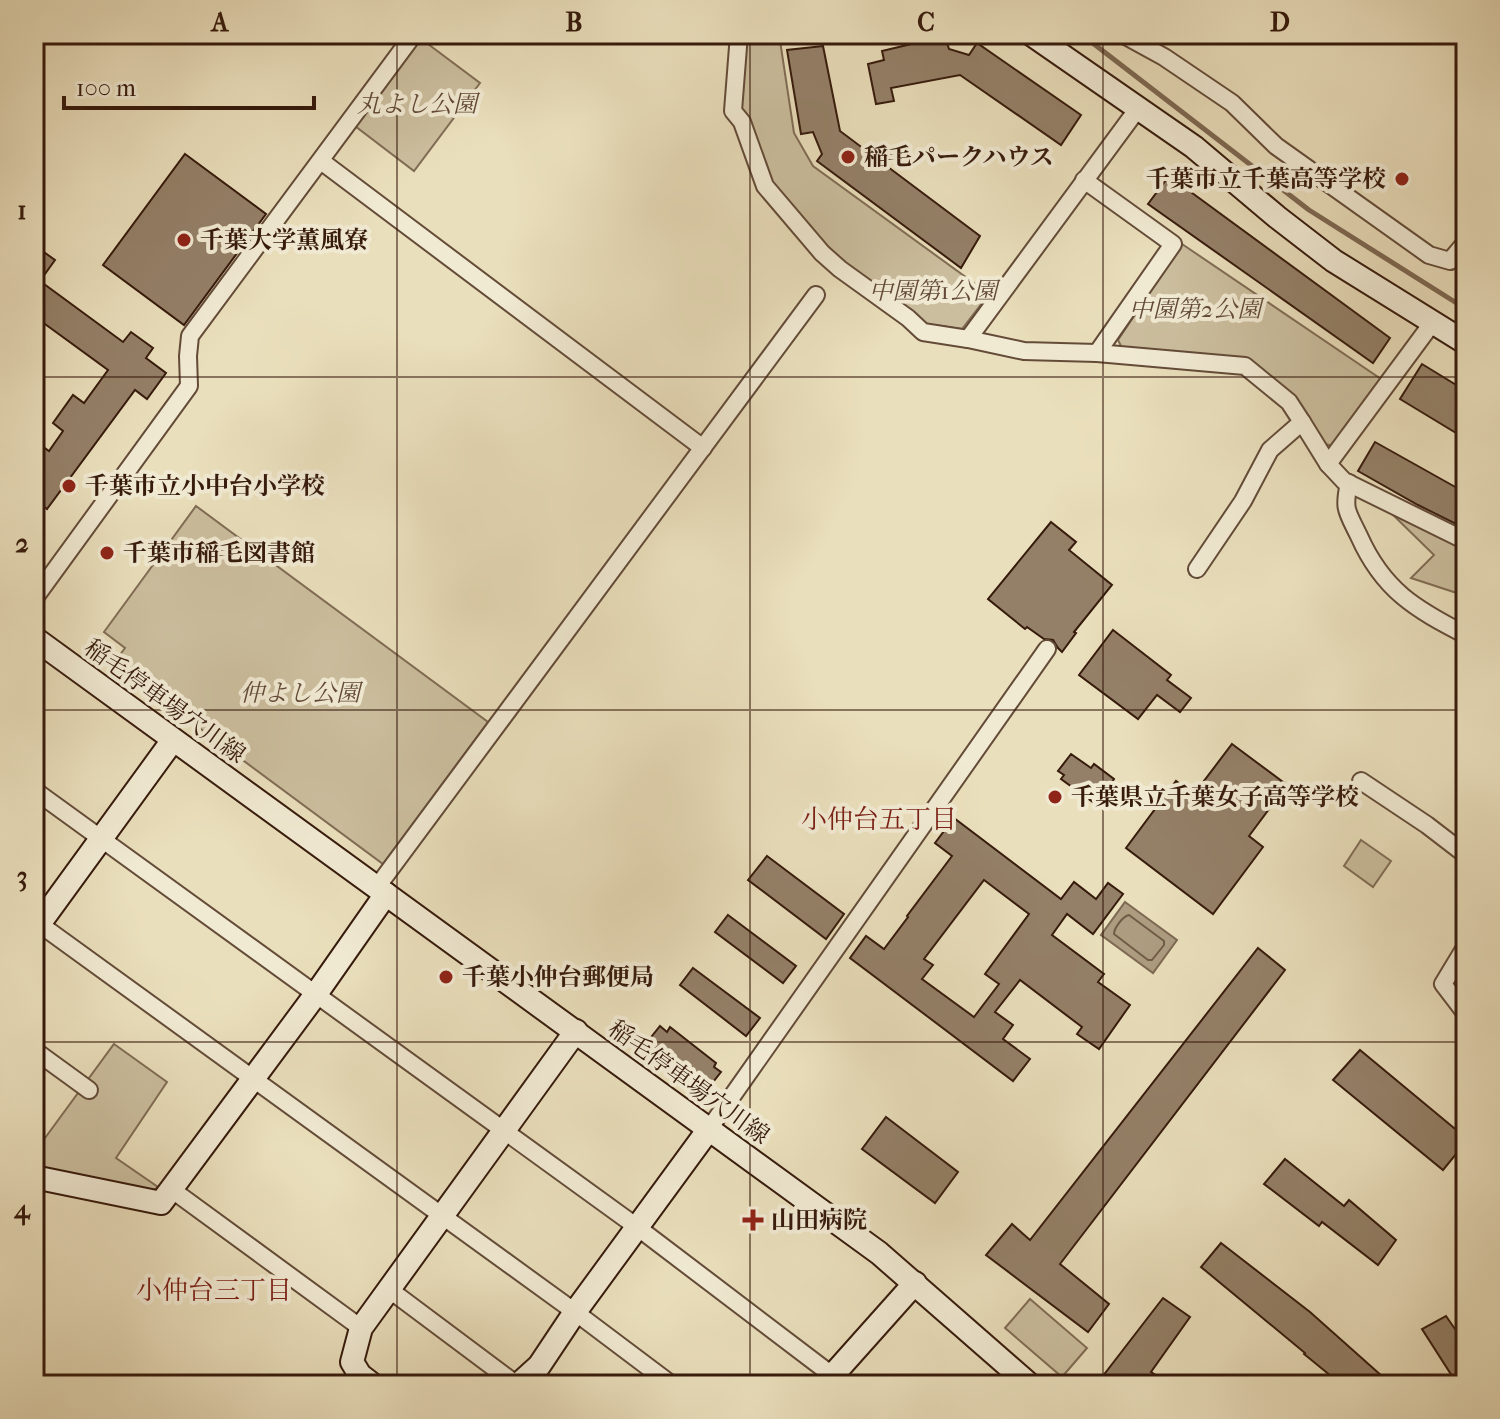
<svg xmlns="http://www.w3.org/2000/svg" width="1500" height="1419" viewBox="0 0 1500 1419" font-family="'IM FELL French Canon','Noto Serif JP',serif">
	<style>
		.green { fill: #cbbe9e; stroke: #806c55; stroke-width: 2 }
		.water { fill: #ad9c80; stroke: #7d6852; stroke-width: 2 }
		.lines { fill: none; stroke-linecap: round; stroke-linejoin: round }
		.shore { stroke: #725b46; stroke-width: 2 }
		.stream { stroke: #7d6852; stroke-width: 5 }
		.building { fill: #948068; stroke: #361a0c; stroke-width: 2; fill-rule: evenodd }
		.street-casing { stroke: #634b38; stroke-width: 20 }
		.secondary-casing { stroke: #361a0c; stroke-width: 26 }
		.street { stroke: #f1ead3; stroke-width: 16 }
		.secondary { stroke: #f1ead3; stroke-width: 22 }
		.grid { fill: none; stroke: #361a0c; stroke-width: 2; stroke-opacity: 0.55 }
		.poi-dot { fill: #8f2418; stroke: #f1ead3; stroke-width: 3 }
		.labels { text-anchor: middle; stroke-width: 8; stroke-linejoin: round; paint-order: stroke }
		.park-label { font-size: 24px; font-style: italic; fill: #634b38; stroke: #f1ead3 }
		.poi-label { font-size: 24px; font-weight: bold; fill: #361a0c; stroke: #f1ead3; text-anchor: start }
		.street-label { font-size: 24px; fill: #361a0c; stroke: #f1ead3 }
		.neighbourhood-label { font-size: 26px; fill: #7a1f14; stroke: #f1ead3 }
		.neatline { fill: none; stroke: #361a0c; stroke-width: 3 }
		.grid-label { font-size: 26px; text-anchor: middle; font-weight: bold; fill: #361a0c }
	</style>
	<rect width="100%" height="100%" fill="#eadfbc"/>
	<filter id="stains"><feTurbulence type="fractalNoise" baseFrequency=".0025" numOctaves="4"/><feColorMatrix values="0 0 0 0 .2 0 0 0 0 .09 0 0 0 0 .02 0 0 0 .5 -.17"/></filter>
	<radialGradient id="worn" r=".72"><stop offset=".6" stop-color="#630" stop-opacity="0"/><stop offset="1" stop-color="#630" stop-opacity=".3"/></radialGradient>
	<g class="green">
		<polygon points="750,34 779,34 794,133 813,166 989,294 962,329 927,324 842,262 771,184 740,112 742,44"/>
		<polygon points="420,38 480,83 414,171 355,126"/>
		<polygon points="1182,244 1381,379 1335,446 1324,444 1243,359 1122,348 1118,340"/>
		<polygon points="196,506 488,722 383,864 113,664 125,648 104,632"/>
		<polygon points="1386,508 1466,546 1466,596 1411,578 1434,555"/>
		<polygon points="1361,840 1391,861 1373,887 1344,866"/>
		<polygon points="114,1044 167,1082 116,1158 158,1187 147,1195 34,1169 34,1153"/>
		<polygon points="1030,1299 1087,1348 1062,1377 1005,1328"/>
	</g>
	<polygon class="water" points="1125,902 1177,940 1153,973 1101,935"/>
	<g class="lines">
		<path class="shore" d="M1129,915L1164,941V945L1152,960H1148L1114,934C1114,928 1123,916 1129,915Z"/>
		<polyline class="stream" points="1081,34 1309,210 1466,309"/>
	</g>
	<g class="building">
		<polygon points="945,36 949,49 969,55 977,43 1081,115 1061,145 960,75 891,88 894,101 876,104 868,64 884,60 882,51"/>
		<polygon points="823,46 840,131 980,236 961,268 817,161 822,154 813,132 801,134 787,50"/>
		<polygon points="185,154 266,214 184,325 103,265"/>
		<polygon points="1169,176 1390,338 1373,363 1148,204"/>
		<polygon points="34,245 55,260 40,281 123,342 131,332 153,348 146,358 166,373 147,399 135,390 47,509 34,499 34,452 39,444 49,451 63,431 53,423 73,395 84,403 108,370 34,316"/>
		<polygon points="1422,364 1466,391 1466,439 1400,399"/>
		<polygon points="1375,442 1466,493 1466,529 1418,505 1358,471"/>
		<polygon points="1051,522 1076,542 1069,550 1112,585 1074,632 1076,633 1062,652 1058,648 1053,640 1044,639 1027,627 1025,629 988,599"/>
		<polygon points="1113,630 1171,675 1167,680 1191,698 1180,712 1157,695 1138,719 1079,675"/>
		<polygon points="1232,744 1287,785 1249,836 1263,847 1213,914 1126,848 1176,781 1194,794"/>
		<polygon points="1071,754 1091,768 1094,764 1114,779 1097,805 1061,779 1064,775 1058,771"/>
		<path d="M954,818L1061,899L1074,882L1096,899L1108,883L1123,894L1093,934L1067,914L1052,935L1104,974L1098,982L1130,1005L1099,1049L1077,1034L1082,1027L1020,980L995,1012L1013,1025L1003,1039L1030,1059L1013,1081L850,958L866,936L884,949L908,917L907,916L952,856L935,843ZM984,880L1029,914L985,974L999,984L974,1017L922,979L933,965L924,959Z"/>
		<polygon points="767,856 844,914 826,939 748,880"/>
		<polygon points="728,915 796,966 783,983 715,932"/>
		<polygon points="1258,948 1285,970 1060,1264 1109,1304 1088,1332 986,1255 1012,1224 1030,1240"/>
		<polygon points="693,968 760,1018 746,1036 680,985"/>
		<polygon points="660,1026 667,1032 670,1027 716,1063 714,1067 721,1072 709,1087 648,1041"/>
		<polygon points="1360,1050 1466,1138 1466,1142 1443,1170 1333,1080"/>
		<polygon points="886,1117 958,1172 935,1203 862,1149"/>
		<polygon points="1285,1159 1344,1206 1349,1200 1396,1240 1378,1265 1322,1222 1319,1226 1264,1184"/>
		<polygon points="1221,1243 1310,1312 1392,1385 1342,1385 1304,1354 1305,1353 1201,1267"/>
		<polygon points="1163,1298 1190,1317 1151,1372 1172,1385 1096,1385"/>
		<polygon points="1446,1316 1466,1345 1466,1371 1454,1379 1422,1329"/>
	</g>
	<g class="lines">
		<g class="street-casing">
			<g id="street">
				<polyline points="739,34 733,111 742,122 765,186 822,253 840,269 908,318 923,332 968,339"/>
				<polyline points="1122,34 1164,57 1232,103 1276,146 1429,255 1450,261 1466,242"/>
				<polyline points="1139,107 968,339 1024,351 1097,353 1245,366 1289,402 1302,422"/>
				<polyline points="321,161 703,448"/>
				<polyline points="1084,180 1173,244 1097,353"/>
				<polyline points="1328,464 1433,322"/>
				<path d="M1349,483C1343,510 1347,511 1359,536C1383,590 1415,609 1466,635"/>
				<polyline points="1197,569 1243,501 1270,450 1302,422 1328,464 1344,481 1466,541"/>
				<polyline points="34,599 189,386 188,356 190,336 414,34"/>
				<polyline points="1361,781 1427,825 1466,855"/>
				<polyline points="34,790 637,1227 845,1385"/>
				<polyline points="377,887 816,295"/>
				<polyline points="34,920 575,1312 672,1385"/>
				<polyline points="1466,946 1443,984 1466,1014"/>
				<polyline points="34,1050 89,1090"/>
				<polyline points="709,1129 1047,649"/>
				<polyline points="171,1189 361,1328"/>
				<polyline points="390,1290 517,1385"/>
			</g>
		</g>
		<g class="secondary-casing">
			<g id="secondary">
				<polyline points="1031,34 1194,147 1277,217 1334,261 1466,343"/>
				<polyline points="34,638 879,1253 1030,1385"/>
				<polyline points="34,931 173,740"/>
				<polyline points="34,1177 161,1203 316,994 386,894"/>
				<polyline points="373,1385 360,1375 352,1362 361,1328 576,1031"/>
				<polyline points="518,1385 539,1366 575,1312 709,1129"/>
				<polyline points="824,1385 915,1283"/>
			</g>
		</g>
		<use href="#street" class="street"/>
		<use href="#secondary" class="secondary"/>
	</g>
	<path class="grid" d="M397,34V1385M750,34V1385M1103,34V1385M34,377H1466M34,710H1466M34,1042H1466"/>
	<g class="poi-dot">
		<circle cx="848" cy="157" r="8"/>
		<circle cx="1402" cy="179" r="8"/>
		<circle cx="184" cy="240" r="8"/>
		<circle cx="69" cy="486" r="8"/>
		<circle cx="107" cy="553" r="8"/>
		<circle cx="1055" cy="797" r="8"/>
		<circle cx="446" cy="977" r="8"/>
		<path d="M749 1208h8v8h8v8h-8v8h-8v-8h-8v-8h8z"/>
	</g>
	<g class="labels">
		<g class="park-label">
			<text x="417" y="112">丸よし公園</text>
			<text x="933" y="299">中園第1公園</text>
			<text x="1195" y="317">中園第2公園</text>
			<text x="300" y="701">仲よし公園</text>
		</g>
		<g class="poi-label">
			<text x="864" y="165">稲毛パークハウス</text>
			<text x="1386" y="187" text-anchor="end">千葉市立千葉高等学校</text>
			<text x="200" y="248">千葉大学薫風寮</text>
			<text x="85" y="494">千葉市立小中台小学校</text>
			<text x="123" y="561">千葉市稲毛図書館</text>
			<text x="1071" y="805">千葉県立千葉女子高等学校</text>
			<text x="462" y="985">千葉小仲台郵便局</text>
			<text x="771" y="1228">山田病院</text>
		</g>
		<g class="street-label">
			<text transform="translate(165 701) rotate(36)" y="8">稲毛停車場穴川線</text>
			<text transform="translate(689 1082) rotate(36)" y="8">稲毛停車場穴川線</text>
		</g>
		<g class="neighbourhood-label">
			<text x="879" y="828">小仲台五丁目</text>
			<text x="214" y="1299">小仲台三丁目</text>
		</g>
	</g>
	<rect width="1500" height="1419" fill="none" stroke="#eadfbc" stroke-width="88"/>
	<path d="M64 96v12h250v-12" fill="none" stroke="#361a0c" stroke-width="4"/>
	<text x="76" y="96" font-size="24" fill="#361a0c" stroke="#f1ead3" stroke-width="6" paint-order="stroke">100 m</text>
	<rect x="44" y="44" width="1412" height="1331" class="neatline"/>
	<g class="grid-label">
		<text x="220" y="31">A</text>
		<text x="574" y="31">B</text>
		<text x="926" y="31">C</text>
		<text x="1280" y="31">D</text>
		<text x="22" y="219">1</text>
		<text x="22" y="552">2</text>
		<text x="22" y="885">3</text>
		<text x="22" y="1218">4</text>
	</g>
	<rect width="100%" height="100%" filter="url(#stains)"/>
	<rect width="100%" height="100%" fill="url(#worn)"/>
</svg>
